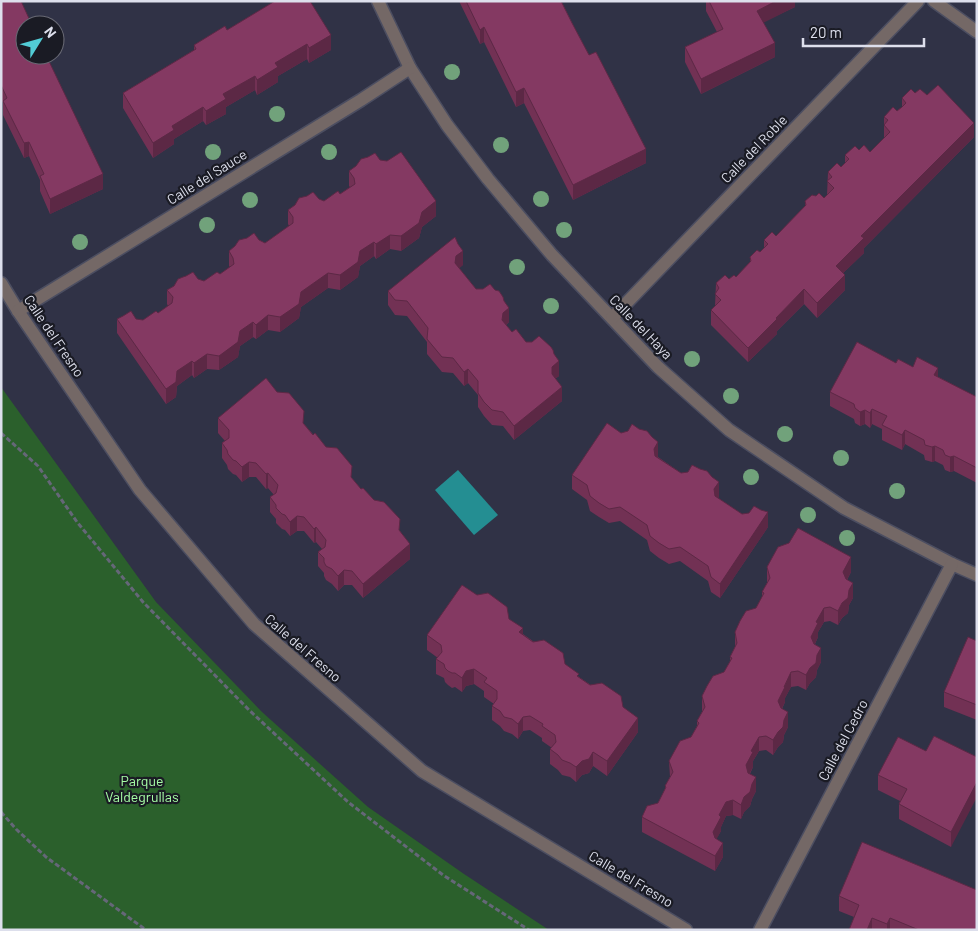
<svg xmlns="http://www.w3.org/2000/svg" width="978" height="931" viewBox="0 0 978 931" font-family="Barlow,sans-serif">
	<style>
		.green { fill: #2b602c }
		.water { fill: #248e92 }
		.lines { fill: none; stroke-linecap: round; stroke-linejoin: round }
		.minor-casing { stroke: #4c4e61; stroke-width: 15 }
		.path { stroke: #656778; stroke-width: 3; stroke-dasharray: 5 2.5; stroke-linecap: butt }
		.minor { stroke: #746866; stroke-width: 12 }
		.tree { fill: #71a27b }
		.wall { fill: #723154 }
		.shaded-wall { fill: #5c2845 }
		.building { fill: #843962; stroke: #5c2845 }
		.labels { text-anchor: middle; stroke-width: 4.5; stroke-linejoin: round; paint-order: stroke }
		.street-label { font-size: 14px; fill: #dddfec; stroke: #1a1b24 }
		.park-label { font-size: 14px; fill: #a7fea6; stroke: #1a1b24 }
	</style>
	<rect width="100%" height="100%" fill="#303246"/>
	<polygon class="green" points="1,387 156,602 262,712 368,807 464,874 549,930 1,930"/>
	<polygon class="water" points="458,470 498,515 474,535 435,490"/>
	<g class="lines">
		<g class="minor-casing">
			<g id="minor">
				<polyline points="378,1 410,68 447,125 488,179 552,255 658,367 729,430 844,508 952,564 977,575"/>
				<polyline points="934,1 977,32"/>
				<polyline points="1,283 18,311 52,361 140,490 254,624 422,771 686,930"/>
				<polyline points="18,311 361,100 410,68"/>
				<polyline points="612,318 918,1"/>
				<polyline points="760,930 952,564"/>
			</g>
		</g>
		<g class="path">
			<polyline points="1,433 38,466 77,522 143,602 249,710 348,802 443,875 529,930"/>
			<polyline points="1,812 16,829 46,857 146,930"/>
		</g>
		<use href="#minor" class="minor"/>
	</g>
	<g class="tree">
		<circle cx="452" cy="72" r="8"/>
		<circle cx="277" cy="114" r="8"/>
		<circle cx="501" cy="145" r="8"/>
		<circle cx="213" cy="152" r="8"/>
		<circle cx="329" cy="152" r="8"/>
		<circle cx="541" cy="199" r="8"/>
		<circle cx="250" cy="200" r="8"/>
		<circle cx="207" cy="225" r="8"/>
		<circle cx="564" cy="230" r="8"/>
		<circle cx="80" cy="242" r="8"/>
		<circle cx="517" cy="267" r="8"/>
		<circle cx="551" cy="306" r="8"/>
		<circle cx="692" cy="359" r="8"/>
		<circle cx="731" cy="396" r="8"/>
		<circle cx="785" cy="434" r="8"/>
		<circle cx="841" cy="458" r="8"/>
		<circle cx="751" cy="477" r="8"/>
		<circle cx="897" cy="491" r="8"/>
		<circle cx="808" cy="515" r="8"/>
		<circle cx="847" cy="538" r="8"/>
	</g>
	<g class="wall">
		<polygon points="1,1 103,189 50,214 40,191 40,180 29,156 24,158 3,115 3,103 1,99"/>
		<polygon points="275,1 331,50 309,63 307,59 278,76 278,82 257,95 255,90 226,107 226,114 206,125 203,121 174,139 174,144 153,158 123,108 123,93 194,50 194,45 227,30"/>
		<polygon points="459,1 561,1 572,23 646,163 573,200 524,103 516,107 484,42 480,44"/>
		<polygon points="706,1 795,1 795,7 763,22 775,57 701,94 685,62 685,47 717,32 706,11"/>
		<polygon points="915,93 927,95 974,137 864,248 864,253 843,273 845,290 817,318 804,304 777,331 777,334 748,362 711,325 711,310 715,306 716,283 736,277 750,262 750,257 760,252 764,248 764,240 776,236 805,206 805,201 824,198 827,195 828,172 841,167 845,163 845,155 859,150 870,152 884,138 884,117 897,111 902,107 902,98"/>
		<polygon points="380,160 436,216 422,227 419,238 401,251 390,249 376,259 374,256 360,266 358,277 340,290 328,288 301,307 299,318 280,332 268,330 256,339 253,337 240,346 238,357 219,370 207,369 194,378 192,375 177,386 176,397 166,404 117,333 117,319 143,320 158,313 168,306 167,304 167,290 198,279 204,281 220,274 230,267 229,266 229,251 259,240 265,243 289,226 288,224 288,210 319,199 324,201 340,194 350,187 349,186 349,171"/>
		<polygon points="463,265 459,268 476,289 504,301 509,322 506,325 512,332 526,342 554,354 559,376 555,379 562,401 514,440 503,426 492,425 484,416 478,407 478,395 468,383 464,386 453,373 442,372 427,354 427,342 407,316 395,315 388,305 388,291"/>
		<polygon points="896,363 913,367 938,377 977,397 977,483 954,471 950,472 945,470 943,465 935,461 932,462 925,460 924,455 905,444 902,450 882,440 882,429 872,424 870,428 865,424 860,426 855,423 854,419 830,406 830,392"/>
		<polygon points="218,418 304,424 361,489 400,531 410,559 363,598 352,585 344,585 338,591 332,584 326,580 324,576 324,573 318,566 318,552 322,549 316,542 314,543 304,531 297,531 290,536 285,530 282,529 276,523 276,519 270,512 270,497 274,495 268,488 266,489 256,477 249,477 242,482 236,475 233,474 228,469 227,465 222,458 222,443 225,441 218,433"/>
		<polygon points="658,456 658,457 681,473 719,497 718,498 742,514 768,527 720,598 711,592 708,581 680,561 669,564 659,558 650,551 647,540 620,521 609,523 599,517 590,511 587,500 572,489 572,475"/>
		<polygon points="767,567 851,572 847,580 853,598 849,605 848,613 842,618 838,625 830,621 824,622 818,632 818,637 815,644 821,662 817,670 816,677 810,683 806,690 798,686 791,687 785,698 785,702 782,709 788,727 784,735 783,742 778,747 773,755 766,750 759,751 753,761 753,767 750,774 756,791 752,799 750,806 744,812 741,819 733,815 726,816 721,827 721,831 716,839 723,857 715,871 642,832 642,817 658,803 665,790 665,786 670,777 669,761 691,737 697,726 697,721 702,712 702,696 724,672 730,662 730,657 735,647 735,632 756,608 762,597 762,592 767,583"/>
		<polygon points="509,619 523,634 565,664 579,677 623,707 638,732 607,776 593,766 589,773 582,775 576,782 570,777 562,775 558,770 550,764 550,749 552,748 542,741 542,738 530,730 523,731 518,739 512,734 504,731 500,726 492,720 492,706 494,704 484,697 484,691 474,684 466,686 462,692 455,687 452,688 448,685 445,682 444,678 436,674 436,659 438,658 427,650 427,635"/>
		<polygon points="977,641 977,720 944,707 944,692"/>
		<polygon points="926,751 977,757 951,847 899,819 899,804 900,801 878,790 878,775"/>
		<polygon points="932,871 977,930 849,930 854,917 839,911 839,896"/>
	</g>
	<g class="shaded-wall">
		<polygon points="776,1 795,1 795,7 757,26 757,11"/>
		<polygon points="484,27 484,42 480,44 480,30"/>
		<polygon points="331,35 331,50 309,63 309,48"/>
		<polygon points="775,43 775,57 701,94 701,79"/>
		<polygon points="307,44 307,59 278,76 278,82 257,95 257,80 275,63"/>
		<polygon points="255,76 255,90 226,107 226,114 206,125 206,111 223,94"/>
		<polygon points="524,88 524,103 516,107 516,92"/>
		<polygon points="203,107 203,121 174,139 174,144 153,158 153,143 172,126"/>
		<polygon points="974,123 974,137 864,248 864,253 836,280 836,266 861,236"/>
		<polygon points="29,142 29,156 24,158 24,143"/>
		<polygon points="646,149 646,163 573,200 573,185"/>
		<polygon points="103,174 103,189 50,214 50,199"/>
		<polygon points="436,201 436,216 422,227 419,238 401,251 401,236 422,212"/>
		<polygon points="390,235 390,249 376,259 376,244"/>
		<polygon points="374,242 374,256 360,266 358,277 340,290 340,275 360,251"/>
		<polygon points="463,251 463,265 456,271 455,263 456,256"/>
		<polygon points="328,273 328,288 301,307 299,318 280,332 280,317 301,292"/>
		<polygon points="845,275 845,290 817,318 817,303"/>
		<polygon points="804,289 804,304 777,331 777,334 748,362 748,348"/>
		<polygon points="509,308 509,322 503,328 502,320 503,313"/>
		<polygon points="268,315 268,330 256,339 256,325"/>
		<polygon points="253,322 253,337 240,346 238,357 219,370 219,356 240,331"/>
		<polygon points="207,354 207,369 194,378 194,363"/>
		<polygon points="192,361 192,375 177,386 176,397 166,404 166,389 177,371"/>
		<polygon points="559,361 559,376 552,381 552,367"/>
		<polygon points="938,368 938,382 934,375"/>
		<polygon points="468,369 468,383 464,386 464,372"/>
		<polygon points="562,387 562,401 514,440 514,426"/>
		<polygon points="872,409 872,424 870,428 870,413"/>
		<polygon points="865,410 865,424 860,426 860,412"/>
		<polygon points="905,430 905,444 902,450 902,435"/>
		<polygon points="658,442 658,456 654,464 654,449"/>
		<polygon points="935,446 935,461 932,462 932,447"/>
		<polygon points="954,456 954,471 950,472 950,457"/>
		<polygon points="249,462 249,477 242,482 242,467"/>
		<polygon points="268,473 268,488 266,489 266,474"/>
		<polygon points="719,482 719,497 714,504 714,489"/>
		<polygon points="768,512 768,527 720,598 720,584"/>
		<polygon points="297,516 297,531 290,536 290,522"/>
		<polygon points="316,527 316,542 314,543 314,529"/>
		<polygon points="410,544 410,559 363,598 363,584"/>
		<polygon points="851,557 851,572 843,587 843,572"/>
		<polygon points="344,570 344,585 338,591 338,576"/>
		<polygon points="853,583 853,598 849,605 848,613 842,618 838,625 838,611"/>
		<polygon points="824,608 824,622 818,632 818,637 811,652 811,637 816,622"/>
		<polygon points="523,628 523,642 519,632"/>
		<polygon points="821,648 821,662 817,670 816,677 810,683 806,690 806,675"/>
		<polygon points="474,669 474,684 466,686 462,692 462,678 466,671"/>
		<polygon points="791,672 791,687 785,698 785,702 778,716 778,701"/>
		<polygon points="788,712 788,727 784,735 783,742 778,747 773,755 773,740"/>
		<polygon points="523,717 523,731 518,739 518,724"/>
		<polygon points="638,718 638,732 607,776 607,761"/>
		<polygon points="759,737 759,751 753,761 753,767 746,780 746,765 751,751"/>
		<polygon points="593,752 593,766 589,773 582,775 576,782 576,767 582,761"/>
		<polygon points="756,777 756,791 752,799 750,806 744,812 741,819 741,805 744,797"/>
		<polygon points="977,782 977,797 951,847 951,832"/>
		<polygon points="733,800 733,815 726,816 721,827 721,831 713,846 713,832 719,815 726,802"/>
		<polygon points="723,843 723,857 715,871 715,856"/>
		<polygon points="872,918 872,930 867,930"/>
		<polygon points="890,918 890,930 887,930 887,924"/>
	</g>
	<g class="building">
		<polygon points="1,1 21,1 32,25 25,25 25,55 46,55 103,174 50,199 40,176 44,174 29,142 24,143 3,101 7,98 1,85"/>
		<polygon points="275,1 310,1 331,35 309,48 307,44 275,63 278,67 257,80 255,76 223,94 226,99 206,111 203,107 172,126 174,130 153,143 123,93 196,49 194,45 225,26 227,30"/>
		<polygon points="466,1 561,1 572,23 589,55 596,52 646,149 573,185 524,88 516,92 484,27 480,30"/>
		<polygon points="709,1 776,1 757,11 775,43 701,79 685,47 723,29"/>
		<polygon points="938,85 974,123 861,236 864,238 836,266 845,275 817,303 804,289 776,318 777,319 748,348 711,310 721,300 715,294 719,288 716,283 725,275 729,279 734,275 736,277 751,261 750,257 757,250 760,252 768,244 764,240 772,232 776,236 806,205 805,201 812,195 816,196 819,193 824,198 834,188 827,181 832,177 828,172 837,163 841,167 849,159 845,155 855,146 859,150 864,145 870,152 890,132 884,125 888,120 884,117 893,107 897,111 902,107 906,103 902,98 911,89 915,93 920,89 927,95"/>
		<polygon points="401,152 436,201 422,212 419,223 401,236 390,235 376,244 374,242 360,251 358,262 340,275 328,273 301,292 299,304 280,317 268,315 256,325 253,322 240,331 238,342 219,356 207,354 194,363 192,361 177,371 176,382 166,389 117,319 123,316 131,311 136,319 143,320 156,311 158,313 172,303 173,297 167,290 174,286 178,279 183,277 186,276 193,272 198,279 204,281 217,272 220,274 234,264 233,258 229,251 235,246 239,240 247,238 254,233 259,240 265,243 293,223 293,217 288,210 295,205 299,198 307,196 313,192 319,199 324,201 338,191 340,194 355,184 354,178 349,171 356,166 361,159 368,157 375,153 380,160 387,161"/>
		<polygon points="455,237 458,244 463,251 456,256 455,263 476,289 483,289 490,284 495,290 499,291 503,297 504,301 509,308 503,313 502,320 512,332 516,329 526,342 532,342 539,336 551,347 553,350 554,354 559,361 552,367 552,374 562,387 514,426 503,412 492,410 484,402 478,393 478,381 468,369 464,372 453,358 442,357 427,339 428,328 407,301 395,300 388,291"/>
		<polygon points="857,342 896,363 898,359 913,367 917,357 938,368 934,375 977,397 977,468 954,456 950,457 945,455 943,450 935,446 932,447 925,445 924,440 905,430 902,435 882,425 887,416 872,409 870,413 865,410 860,412 855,408 854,404 830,392"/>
		<polygon points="266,378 277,392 289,393 304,411 303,423 313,435 315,433 326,447 337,448 352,466 351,477 361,489 363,488 374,500 384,502 400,519 399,530 410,544 363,584 352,571 344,570 338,576 332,569 326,566 324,562 324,558 318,552 325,547 326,540 316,527 314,529 304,517 297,516 290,522 285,515 282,514 276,508 276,505 270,497 276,493 278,485 268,473 266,474 256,463 249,462 242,467 236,461 233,460 228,454 227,450 222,443 229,438 229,430 218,418"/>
		<polygon points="607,423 621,433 628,431 632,424 639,429 647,431 652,437 658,442 654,449 655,456 681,473 688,472 692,465 700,469 707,471 712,477 719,482 714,489 715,496 742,514 749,513 754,506 761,510 768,512 720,584 711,577 708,566 680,547 669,549 659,543 650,536 647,525 620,507 609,509 599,503 590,496 587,485 572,475"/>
		<polygon points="798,528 851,557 843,572 846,579 853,583 849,590 848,598 842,603 838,611 830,607 824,608 816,622 818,623 811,637 814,644 821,648 817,655 816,663 810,668 806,675 798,671 791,672 784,687 785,687 778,701 781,708 788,712 784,720 783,727 778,732 773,740 766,736 759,737 751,751 753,752 746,765 748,773 756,777 752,784 750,792 744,797 741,805 733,800 726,802 719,815 721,817 713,832 715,838 723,843 715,856 642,817 647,806 658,803 666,787 665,786 673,772 669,761 680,741 691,737 699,723 697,721 705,707 702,696 707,686 713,676 724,672 732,658 730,657 737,643 735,632 740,621 746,611 756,608 764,593 762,592 770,578 767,567 778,547 789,543"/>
		<polygon points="462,585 477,595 488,593 507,607 509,619 523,628 519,632 533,642 544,640 563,653 565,664 579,674 577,676 590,685 602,683 621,696 623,707 638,718 607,761 593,752 589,759 582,761 576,767 570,763 562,760 558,755 550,749 556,742 555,735 542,726 543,724 530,716 523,717 518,724 512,719 504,717 500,711 492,706 497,699 497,691 484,682 487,678 474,669 466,671 462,678 455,673 452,673 448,671 445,668 444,664 436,659 442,652 441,645 427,635"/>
		<polygon points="968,637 977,641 977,705 944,692"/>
		<polygon points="934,736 977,757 977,782 951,832 899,804 907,789 878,775 898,737 926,751"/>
		<polygon points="862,842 977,890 977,930 919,930 890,918 887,924 872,918 867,930 849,930 859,905 839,896"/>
	</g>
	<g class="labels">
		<g class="street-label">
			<text transform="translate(754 149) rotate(-46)" y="5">Calle del Roble</text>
			<text transform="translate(207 177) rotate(-32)" y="5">Calle del Sauce</text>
			<text transform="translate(641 327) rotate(46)" y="5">Calle del Haya</text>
			<text transform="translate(54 336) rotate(56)" y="5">Calle del Fresno</text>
			<text transform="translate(303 648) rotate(41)" y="5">Calle del Fresno</text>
			<text transform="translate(843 740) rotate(-62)" y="5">Calle del Cedro</text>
			<text transform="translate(631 879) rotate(31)" y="5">Calle del Fresno</text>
		</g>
		<g class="park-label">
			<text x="142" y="786">Parque<tspan x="142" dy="16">Valdegrullas</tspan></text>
		</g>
	</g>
	<rect width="978" height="931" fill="none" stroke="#dddfec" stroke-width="5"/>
	<g transform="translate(40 40) rotate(53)"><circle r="24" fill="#1a1b24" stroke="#686974"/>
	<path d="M0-4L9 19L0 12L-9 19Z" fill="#52ccd6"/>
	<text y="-8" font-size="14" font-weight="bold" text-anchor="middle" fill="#dddfec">N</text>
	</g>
	<path d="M803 38v8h121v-8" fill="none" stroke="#dddfec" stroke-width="2.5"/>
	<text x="810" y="38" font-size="15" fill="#dddfec" stroke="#1a1b24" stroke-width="4" paint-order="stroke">20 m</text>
</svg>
